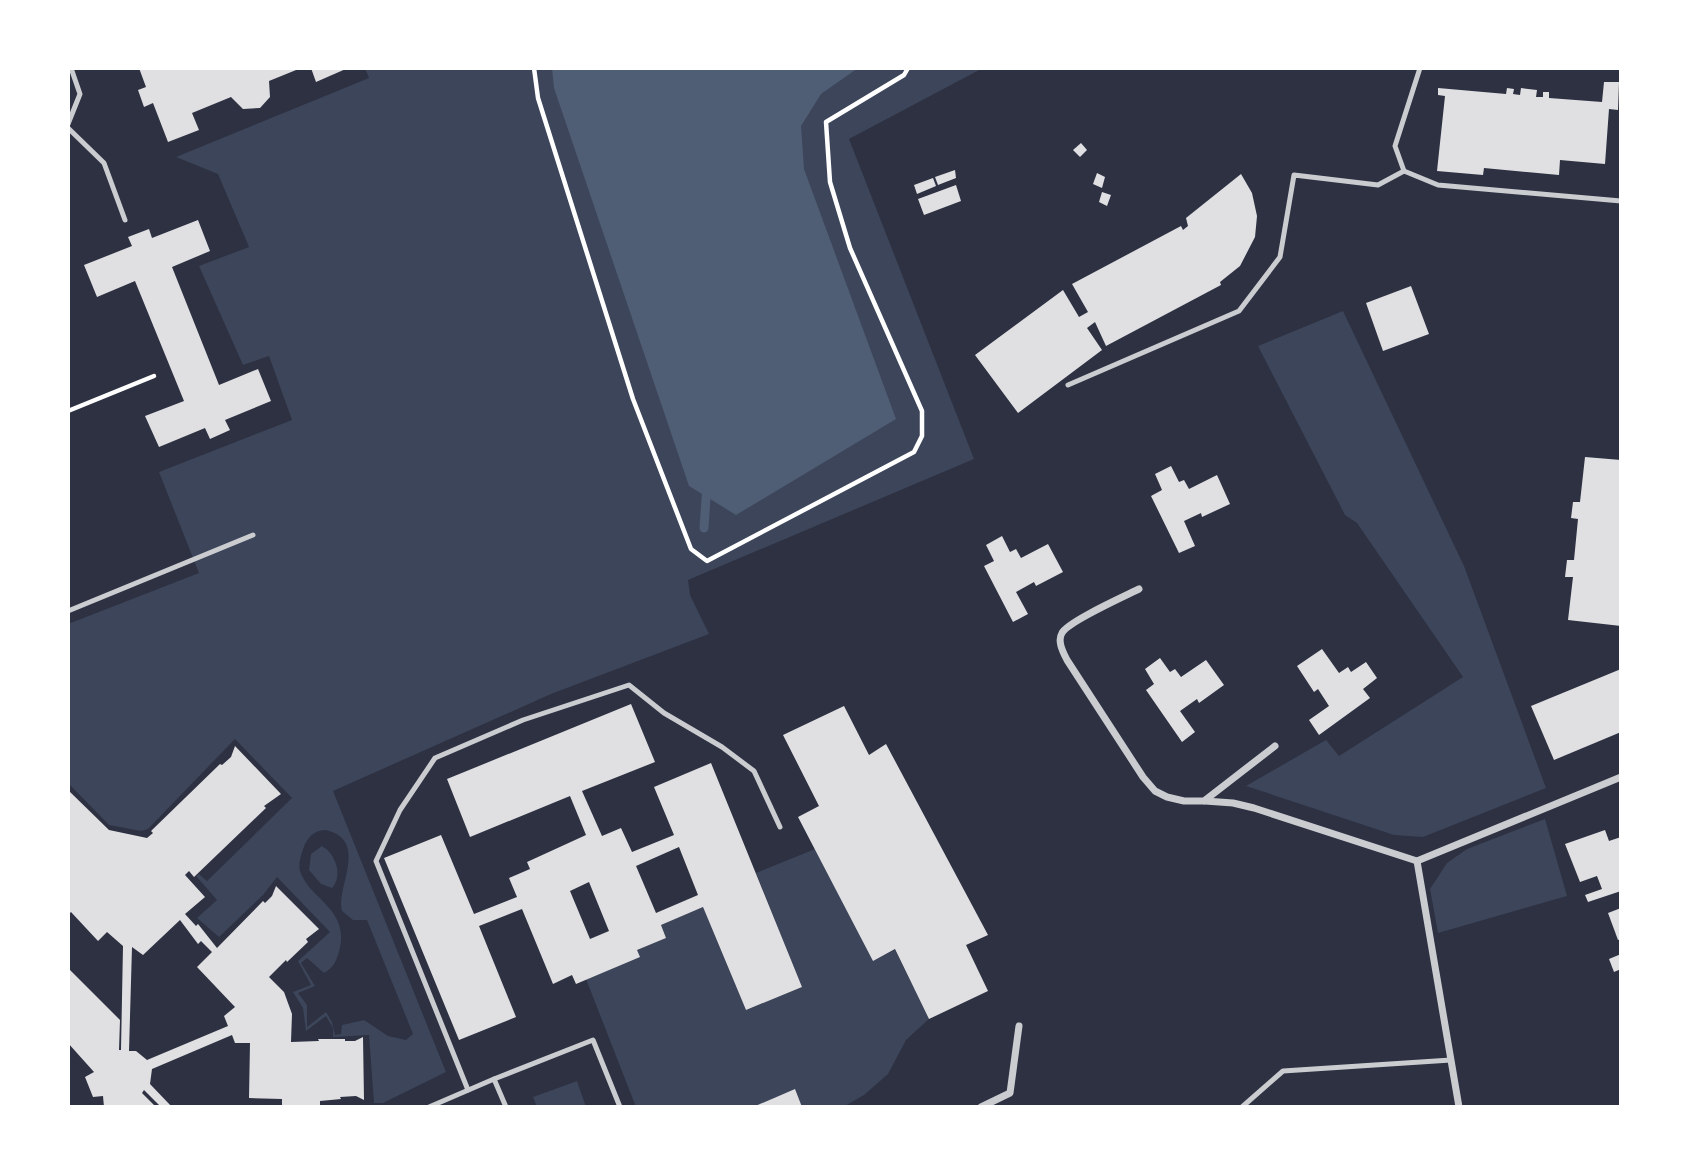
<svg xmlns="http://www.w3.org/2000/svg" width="1689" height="1175" viewBox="0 0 1689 1175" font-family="'Varela Round',sans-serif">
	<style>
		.green { fill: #3c4559; fill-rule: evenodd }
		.water { fill: #4f5d75 }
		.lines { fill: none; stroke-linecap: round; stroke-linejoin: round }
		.stream { stroke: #4f5d75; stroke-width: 9 }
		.building { fill: #e0e0e3; fill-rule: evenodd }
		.path { stroke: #fff; stroke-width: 4.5 }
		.service { stroke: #caccd0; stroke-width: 5 }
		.minor { stroke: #caccd0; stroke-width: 7 }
	</style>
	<rect width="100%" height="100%" fill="#2d3142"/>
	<g class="green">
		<path d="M365,68H983L849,139L974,459L688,580L690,595L709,634L551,694L333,791L446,1072L383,1103H374L369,1035L333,1037V1028L326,1016L306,1031L303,1008L293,992L311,985L298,961L330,932L277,877L263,895L219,937L197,918L217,900L196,876L199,874L207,881L292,798L235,739L148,829L141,831L109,825L68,783V624L199,573L159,472L292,420L269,356L243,365L199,266L249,247L218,174L176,157L369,78ZM326,830C370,841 335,888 342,911L353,920H367L413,1034L406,1040L388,1036L364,1020L342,1025L341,1034L335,1035L332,1022L326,1012L307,1027V1005L298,993L315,986L301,963L307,958L324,973C333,968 336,962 339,952C351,908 309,900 300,871C298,863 302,852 305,844C310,835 316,830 326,830Z"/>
		<polygon points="1343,311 1464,566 1546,788 1423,837 1394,835 1246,786 1326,740 1339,756 1463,677 1357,523 1345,515 1258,346"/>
		<polygon points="1545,819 1567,896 1438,933 1430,889 1447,863 1467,849"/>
		<path d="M322,846C336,854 343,876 332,888L321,884L309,870L311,854Z"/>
		<polygon points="815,849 874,960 895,950 929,1019 906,1040 888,1074 864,1095 843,1107 802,1107 795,1090 756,1107 636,1107 586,979 637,950 666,938 661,925 703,907 746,1010 802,987 756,873"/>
		<polygon points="577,1081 586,1107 537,1107 533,1097"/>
	</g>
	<polygon class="water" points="552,68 858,68 821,94 801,126 804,169 896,419 736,515 689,486 554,88"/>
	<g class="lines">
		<polyline class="stream" points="704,528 707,484"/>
	</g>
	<g class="building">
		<polygon points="139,68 301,68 269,81 270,97 260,108 243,109 231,97 192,113 199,130 168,142 153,103 144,107 138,90 146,87"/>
		<polygon points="311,68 348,68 316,82"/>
		<polygon points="1604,82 1619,82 1618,110 1609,109 1605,164 1560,160 1559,175 1484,168 1483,175 1437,171 1445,96 1438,95 1438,88 1506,94 1507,88 1514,89 1513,94 1520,95 1521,88 1537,90 1536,97 1543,97 1543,92 1549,92 1549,98 1602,102"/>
		<polygon points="1081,143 1087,150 1080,157 1073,150"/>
		<polygon points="955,170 956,178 938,185 935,177"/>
		<polygon points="1097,173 1105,177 1102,188 1093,184"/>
		<polygon points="1241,174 1252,193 1257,216 1255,237 1240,266 1220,282 1221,285 1106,346 1095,322 1087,328 1102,350 1018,413 975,355 1063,290 1079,317 1088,312 1072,284 1181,226 1183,230 1188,226 1186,218"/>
		<polygon points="933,178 936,186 917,194 914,185"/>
		<polygon points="956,185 961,201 924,215 918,199"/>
		<polygon points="1102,192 1111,195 1107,206 1099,202"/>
		<polygon points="198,220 210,251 172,267 219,385 258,369 271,401 225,420 230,430 210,439 205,428 159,447 145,416 184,401 135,281 97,297 84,265 132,246 128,237 149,229 152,238"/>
		<polygon points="1411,286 1429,334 1383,351 1366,303"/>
		<polygon points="1585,457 1621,460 1621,626 1568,620 1573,577 1565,577 1567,560 1574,560 1578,519 1571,518 1573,502 1580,502"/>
		<polygon points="1171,466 1179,482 1184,480 1189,489 1217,475 1230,504 1202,517 1201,513 1184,521 1195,546 1179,553 1151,496 1162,490 1155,474"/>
		<polygon points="1002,536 1010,552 1016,549 1021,558 1048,544 1063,572 1036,586 1034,582 1016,592 1028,614 1013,622 984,566 994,561 986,545"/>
		<polygon points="1322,649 1339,673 1348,667 1351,672 1366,662 1377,678 1363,689 1370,698 1319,735 1309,720 1329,706 1318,689 1314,692 1297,666"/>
		<polygon points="1160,658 1170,672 1175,669 1181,677 1206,660 1224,685 1199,703 1197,699 1180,711 1195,732 1182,742 1146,690 1154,684 1145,669"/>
		<polygon points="1621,669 1621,732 1554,760 1531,706"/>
		<path d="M631,704L655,762L582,791L602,836L621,828L632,852L674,835L654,787L711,763L802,987L746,1010L703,907L661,925L666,938L637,950L640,957L576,984L572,975L553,984L522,909L479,926L516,1017L459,1040L384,858L441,835L474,914L517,897L509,878L530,869L527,862L586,835L570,796L470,837L447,779ZM679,847L698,895L656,913L636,866ZM589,882L609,931L590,939L570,891Z"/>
		<polygon points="844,706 869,755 886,744 988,935 966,945 988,991 929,1019 895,949 873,961 798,817 819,806 783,735"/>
		<path d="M235,746L281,794L264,806L266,808L194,877L189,871L185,875L205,897L185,914L196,926L198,924L217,948L263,901L265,903L272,896L276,886L319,929L306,939L308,942L287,962L286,960L269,977L284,992L292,1014L291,1042L319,1041L318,1039H345V1041H355L363,1037L364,1100L356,1096L340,1097L341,1099L320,1101V1107H282V1099L249,1098L250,1043H235L232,1035L152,1069L150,1084L172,1107H161L144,1090L142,1093L156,1107H104L103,1096L93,1097L85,1077L94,1072L68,1043V968L120,1020L119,1050H121L123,946L107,932L98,941L71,912L68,915V790L109,830L147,838L153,833L151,831L220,764L222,765L231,757ZM180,920L198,944L201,941L212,952L197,967L235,1007L224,1016L228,1026L147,1060L136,1051H129L132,947L143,955Z"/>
		<polygon points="1605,830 1609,841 1621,837 1621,891 1588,902 1585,895 1602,889 1597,876 1580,882 1565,844"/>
		<polygon points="1621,908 1621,939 1618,940 1608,913"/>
		<polygon points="1621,954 1621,969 1614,972 1609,959"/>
		<polygon points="795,1089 802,1107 753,1107"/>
	</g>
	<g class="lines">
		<g class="path">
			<polyline points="534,68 538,98 633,399 691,549 707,561 914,452 922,436 922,411 850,248 830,182 826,122 904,75 908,68"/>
			<polyline points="68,411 154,376"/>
		</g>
		<g class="service">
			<polyline points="1420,68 1395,146 1404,171 1438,185 1621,201"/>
			<polyline points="68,124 80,94 71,68"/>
			<polyline points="68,128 104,163 125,220"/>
			<polyline points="1068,385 1239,311 1280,257 1294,175 1378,185 1404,171"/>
			<polyline points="68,611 253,535"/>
			<polyline points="494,1079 593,1040 620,1107"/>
			<polyline points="468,1090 376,861 400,810 435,758 523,720 629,685 664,713 722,747 754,771 780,827"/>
			<polyline points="429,1107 494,1079 506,1107"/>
			<polyline points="1242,1107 1283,1071 1451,1060"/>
		</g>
		<g class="minor">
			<path d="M1139,589C1125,596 1067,622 1062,633C1057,641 1063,652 1067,660L1143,777L1155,791L1167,797L1184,801H1204L1275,746"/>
			<polyline points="1205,801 1233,803 1254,808 1417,861"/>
			<polyline points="981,1107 1010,1093 1019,1026"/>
			<polyline points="1459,1107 1417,861 1621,777"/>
		</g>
	</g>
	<rect width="1689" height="1175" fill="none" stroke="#ffffff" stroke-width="140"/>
</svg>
